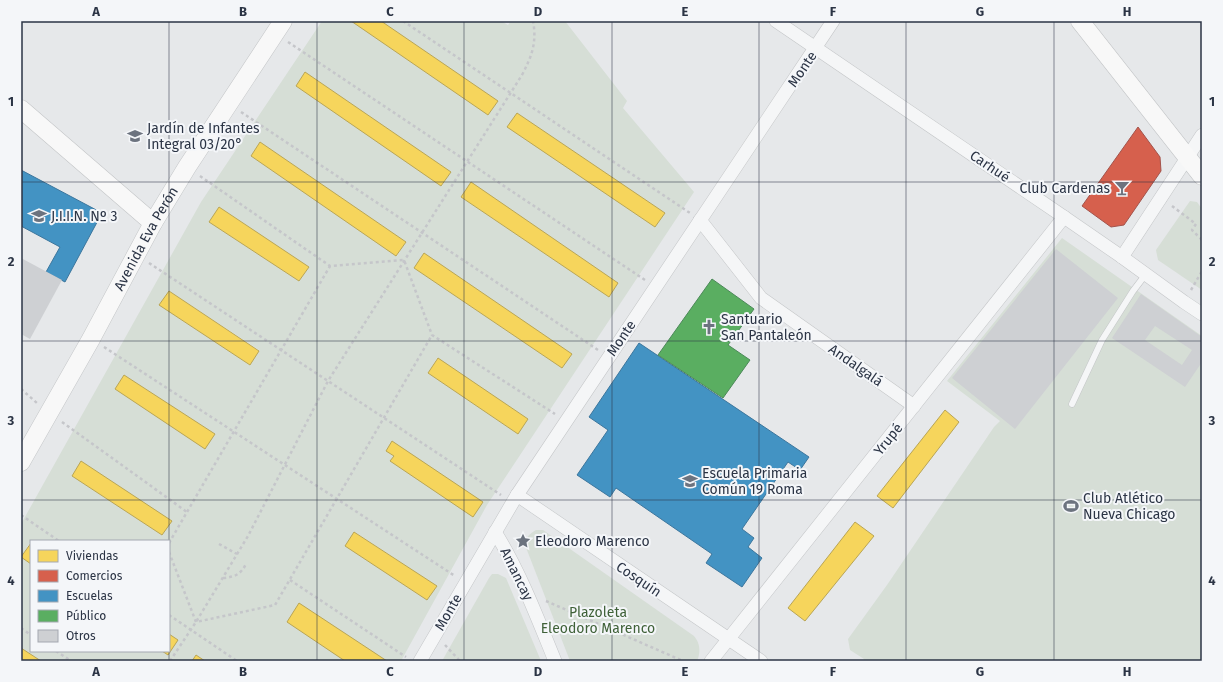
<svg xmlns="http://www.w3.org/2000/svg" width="1223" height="682" viewBox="0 0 1223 682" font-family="'Fira Sans',sans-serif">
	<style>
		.green { fill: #d6ded6; fill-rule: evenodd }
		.homes { fill: #f6d55c; stroke: #b9a555 }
		.shops { fill: #d6604d; stroke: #a3534b }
		.schools { fill: #4393c3; stroke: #3c769d }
		.public { fill: #5aae61; stroke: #4c8959 }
		.building { fill: #ced0d3; fill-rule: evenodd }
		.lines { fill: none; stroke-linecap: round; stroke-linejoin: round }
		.lane-casing { stroke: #c4c6c8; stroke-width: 7 }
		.street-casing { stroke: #c4c6c8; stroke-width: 14 }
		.secondary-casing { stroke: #c4c6c8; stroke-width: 19 }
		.path { stroke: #c5c6ca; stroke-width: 2.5; stroke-dasharray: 3 3; stroke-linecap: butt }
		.lane { stroke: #f5f6f7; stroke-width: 6 }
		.street { stroke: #f5f6f7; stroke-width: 13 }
		.secondary { stroke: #f8f8f8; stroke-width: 18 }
		.grid { fill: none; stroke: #2b3445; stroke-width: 1; stroke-opacity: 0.55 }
		.labels { text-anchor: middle; stroke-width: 4; stroke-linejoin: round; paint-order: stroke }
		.street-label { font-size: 14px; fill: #2b3445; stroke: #f4f6f9 }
		.poi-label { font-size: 14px; fill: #2b3445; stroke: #f4f6f9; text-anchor: start }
		.park-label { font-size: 14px; fill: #3f6138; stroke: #f4f6f9 }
		.neatline { fill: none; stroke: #2b3445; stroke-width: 1.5 }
		.grid-label { font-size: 13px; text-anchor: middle; font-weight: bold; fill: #2b3445 }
	</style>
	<rect width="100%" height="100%" fill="#e6e8ea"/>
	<g class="green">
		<path d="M322,21H351L488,115L498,101L381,21H501L508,25L511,21H565L627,101L623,108L694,192L487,505L401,661H387L299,604L345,661H205L196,655L192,661H41L21,648V524L201,202ZM305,72L451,172L442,186L296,86ZM517,113L665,213L655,227L508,127ZM260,142L406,242L397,256L251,156ZM470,183L618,283L609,297L461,197ZM219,207L309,267L299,281L209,222ZM424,254L571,354L562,368L414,268ZM169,291L259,350L250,365L159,305ZM437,358L528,419L518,434L428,373ZM124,375L215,434L205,448L115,389ZM81,462L171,521L162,535L72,476ZM355,532L437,586L427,600L345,546ZM31,541H169V634L177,640L168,654L162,651H31V564L21,557Z"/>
		<polygon points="1190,201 1197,202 1202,209 1202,290 1158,260 1156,250"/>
		<polygon points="1062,238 1202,336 1202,661 863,661 864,659 850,650 848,639 887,585 994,427 1000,421 947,381"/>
		<path d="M536,530H543L694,636C700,643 701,652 697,661H570L525,545C526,537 529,534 536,530Z"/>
		<polygon points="492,574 498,574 506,578 541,661 442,661 489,578"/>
	</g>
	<g class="homes">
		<polygon points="351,21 381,21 498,101 488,115"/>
		<polygon points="305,72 451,172 441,186 296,86"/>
		<polygon points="517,113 665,213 655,227 507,127"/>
		<polygon points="260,142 406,242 396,256 251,156"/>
		<polygon points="471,182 618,283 609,297 461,197"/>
		<polygon points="219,207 309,267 299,281 209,222"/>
		<polygon points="424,253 572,354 562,368 414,268"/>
		<polygon points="169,291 259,351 250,365 159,305"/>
		<polygon points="438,358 528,419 518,434 428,373"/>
		<polygon points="124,375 215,434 205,449 115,389"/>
		<polygon points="945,410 959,422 893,508 877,496"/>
		<polygon points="392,441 483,502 473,517 390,461 394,456 386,451"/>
		<polygon points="81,461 172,521 162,535 72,476"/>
		<polygon points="855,522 874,536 805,621 788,608"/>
		<polygon points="354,532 437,586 427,600 345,546"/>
		<polygon points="31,543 31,564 21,557"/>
		<polygon points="299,603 387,661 345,661 287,622"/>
		<polygon points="169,634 178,640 168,655 162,651 169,651"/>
		<polygon points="21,648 41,661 21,661"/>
		<polygon points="196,655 205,661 192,661"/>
	</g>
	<polygon class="shops" points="1138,127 1160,157 1161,171 1124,225 1111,227 1082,206"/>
	<g class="schools">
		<polygon points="21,170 102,213 65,282 46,272 60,247 21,226"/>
		<polygon points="639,343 809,457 800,470 788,462 742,529 754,538 748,547 762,558 742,587 706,563 712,554 616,488 610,497 577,475 608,430 589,417"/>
	</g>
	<polygon class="public" points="712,279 754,309 728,345 750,360 723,398 658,355"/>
	<g class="building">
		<polygon points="1056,249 1118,298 1015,429 952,378"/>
		<polygon points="21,258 62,280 30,339 21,334"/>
		<path d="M1141,294L1202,337V362L1185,387L1112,338ZM1155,326L1192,350L1182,365L1145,340Z"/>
	</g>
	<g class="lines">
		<g class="lane-casing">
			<polyline id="lane" points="1072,404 1102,340 1133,291 1146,274"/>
		</g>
		<g class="street-casing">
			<g id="street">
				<polyline points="776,21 1064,217 1122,257 1184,302 1202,314"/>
				<polyline points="700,220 761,298 914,406"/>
				<polyline points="1122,257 1202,135"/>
				<polyline points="517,495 761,661"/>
				<path d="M495,532C520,572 537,617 555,661"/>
				<polyline points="420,661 517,495 833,21"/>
				<polyline points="711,661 1064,217"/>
			</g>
		</g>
		<g class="secondary-casing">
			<g id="secondary">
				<polyline points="1080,21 1202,176"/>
				<polyline points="21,109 153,223"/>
				<path id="s1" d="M21,462L91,339L153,223L187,167L283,21"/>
			</g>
		</g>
		<g class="path">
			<polyline points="403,21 690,213"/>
			<polyline points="288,42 645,280"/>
			<polyline points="241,112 598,350"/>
			<polyline points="200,176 330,266 404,260 432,335 555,414"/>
			<polyline points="1172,206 1196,224 1192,230 1202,240"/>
			<polyline points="149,263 501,495"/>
			<polyline points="1191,290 1202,271"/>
			<polyline points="104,347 455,576"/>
			<polyline points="21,389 37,403"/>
			<polyline points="62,422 187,512"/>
			<polyline points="21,515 59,541"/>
			<polyline points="169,543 330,266"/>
			<polyline points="219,544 237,554"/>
			<polyline points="169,552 196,622 275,605 432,335"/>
			<path d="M223,578C235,577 241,574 246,564"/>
			<polyline points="290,580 406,657"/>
			<polyline points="546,601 683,661"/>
			<polyline points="169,615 237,661"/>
			<polyline points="21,628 31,635"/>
			<polyline points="445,645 460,661"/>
			<polyline points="56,651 71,661"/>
			<path d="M170,661L196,622L248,536L328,381L522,75C532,56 537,42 533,21"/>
		</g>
		<use href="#lane" class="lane"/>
		<use href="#street" class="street"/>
		<use href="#secondary" class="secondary"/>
	</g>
	<path class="grid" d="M169,21V661M317,21V661M464,21V661M612,21V661M759,21V661M906,21V661M1054,21V661M21,182H1202M21,341H1202M21,500H1202"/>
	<defs>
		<g id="school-bare" transform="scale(1.2)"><path d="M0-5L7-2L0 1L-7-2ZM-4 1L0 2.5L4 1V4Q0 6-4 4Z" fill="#6c737f" stroke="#f4f6f9" stroke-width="2.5" paint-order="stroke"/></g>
		<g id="bar-bare" transform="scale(1.2)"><path d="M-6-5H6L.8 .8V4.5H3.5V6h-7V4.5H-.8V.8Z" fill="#6c737f" stroke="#f4f6f9" stroke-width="2.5" paint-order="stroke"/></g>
		<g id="church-bare" transform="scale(1.2)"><path d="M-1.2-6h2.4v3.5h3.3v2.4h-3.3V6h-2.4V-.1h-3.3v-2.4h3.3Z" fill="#6c737f" stroke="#f4f6f9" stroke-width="2.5" paint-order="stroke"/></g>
		<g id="stadium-bare" transform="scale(1.2)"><path d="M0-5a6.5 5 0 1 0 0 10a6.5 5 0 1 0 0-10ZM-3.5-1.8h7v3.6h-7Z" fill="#6c737f" stroke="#f4f6f9" stroke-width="2.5" paint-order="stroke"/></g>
		<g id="sight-bare" transform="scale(1.2)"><path d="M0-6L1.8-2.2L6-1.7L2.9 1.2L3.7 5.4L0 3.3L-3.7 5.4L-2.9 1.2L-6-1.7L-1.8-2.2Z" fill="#6c737f" stroke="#f4f6f9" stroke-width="2.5" paint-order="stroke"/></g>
	</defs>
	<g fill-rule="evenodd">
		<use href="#school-bare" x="135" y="136"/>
		<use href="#bar-bare" x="1122" y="188"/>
		<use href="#school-bare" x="39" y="216"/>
		<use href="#church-bare" x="709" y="327"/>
		<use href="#school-bare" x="690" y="481"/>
		<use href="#stadium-bare" x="1071" y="506"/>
		<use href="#sight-bare" x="523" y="541"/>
	</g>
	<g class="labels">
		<g class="street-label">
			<text transform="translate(802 69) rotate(-56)" y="5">Monte</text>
			<text transform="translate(990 166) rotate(34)" y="5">Carhué</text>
			<text dy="5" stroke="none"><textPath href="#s1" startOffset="256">Avenida Eva Perón</textPath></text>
			<text transform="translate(621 338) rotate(-56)" y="5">Monte</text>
			<text transform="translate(856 365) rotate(35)" y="5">Andalgalá</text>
			<text transform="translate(888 439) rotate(-51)" y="5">Yrupé</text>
			<text transform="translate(517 574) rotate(64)" y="5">Amancay</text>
			<text transform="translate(639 579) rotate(34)" y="5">Cosquín</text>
			<text transform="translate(448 612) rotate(-60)" y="5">Monte</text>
		</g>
		<g class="poi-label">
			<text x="147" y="133">Jardín de Infantes<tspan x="147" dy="16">Integral 03/20°</tspan></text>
			<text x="1110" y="193" text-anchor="end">Club Cardenas</text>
			<text x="51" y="221">J.I.I.N. Nº 3</text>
			<text x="721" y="324">Santuario<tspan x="721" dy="16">San Pantaleón</tspan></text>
			<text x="702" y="478">Escuela Primaria<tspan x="702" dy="16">Común 19 Roma</tspan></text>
			<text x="1083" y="503">Club Atlético<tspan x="1083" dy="16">Nueva Chicago</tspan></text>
			<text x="535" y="546">Eleodoro Marenco</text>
		</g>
		<g class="park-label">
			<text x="598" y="617">Plazoleta<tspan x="598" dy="16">Eleodoro Marenco</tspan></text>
		</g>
	</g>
	<rect width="1223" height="682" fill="none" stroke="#f4f6f9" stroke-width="44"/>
	<rect x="30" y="540" width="140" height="112" fill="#f4f6f9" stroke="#a4a8b1"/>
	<rect x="38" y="550" width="20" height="12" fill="#f6d55c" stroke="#a4a8b1"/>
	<text x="66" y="560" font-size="12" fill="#2b3445">Viviendas</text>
	<rect x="38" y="570" width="20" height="12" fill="#d6604d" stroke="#a4a8b1"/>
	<text x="66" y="580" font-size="12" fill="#2b3445">Comercios</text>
	<rect x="38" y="590" width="20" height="12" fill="#4393c3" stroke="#a4a8b1"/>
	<text x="66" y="600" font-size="12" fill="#2b3445">Escuelas</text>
	<rect x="38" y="610" width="20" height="12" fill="#5aae61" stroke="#a4a8b1"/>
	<text x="66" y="620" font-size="12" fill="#2b3445">Público</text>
	<rect x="38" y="630" width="20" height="12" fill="#ced0d3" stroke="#a4a8b1"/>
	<text x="66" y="640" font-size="12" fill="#2b3445">Otros</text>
	<rect x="22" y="22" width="1179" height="638" class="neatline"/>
	<g class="grid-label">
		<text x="96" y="16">A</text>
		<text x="243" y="16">B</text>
		<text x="390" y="16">C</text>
		<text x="538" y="16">D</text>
		<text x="685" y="16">E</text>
		<text x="833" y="16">F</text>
		<text x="980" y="16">G</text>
		<text x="1127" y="16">H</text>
		<text x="11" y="106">1</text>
		<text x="1212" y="106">1</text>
		<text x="11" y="266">2</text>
		<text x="1212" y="266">2</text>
		<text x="11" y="425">3</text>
		<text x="1212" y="425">3</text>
		<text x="11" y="585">4</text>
		<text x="1212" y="585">4</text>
		<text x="96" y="676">A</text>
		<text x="243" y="676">B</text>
		<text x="390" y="676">C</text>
		<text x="538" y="676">D</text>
		<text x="685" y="676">E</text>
		<text x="833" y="676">F</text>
		<text x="980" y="676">G</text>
		<text x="1127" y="676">H</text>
	</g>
</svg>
